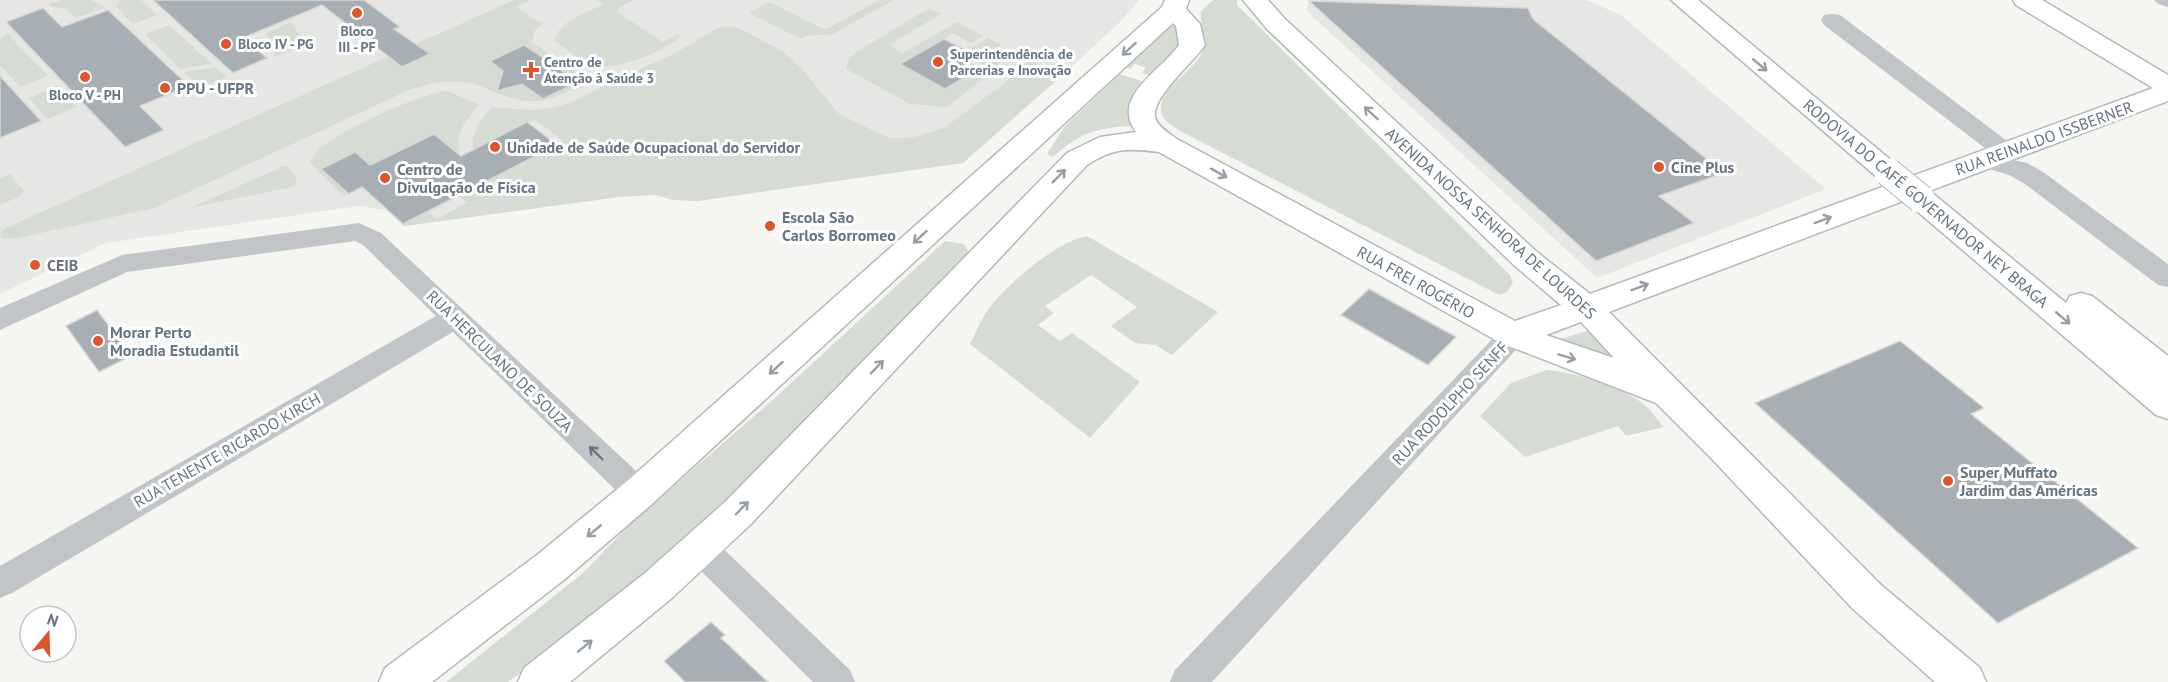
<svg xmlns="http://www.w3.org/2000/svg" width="2168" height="682" viewBox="0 0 2168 682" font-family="'PT Sans',sans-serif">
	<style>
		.built { fill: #e6e7e5 }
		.green { fill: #d6dcd3 }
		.building { fill: #a7afb4; stroke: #d7d7d5; stroke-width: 1.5 }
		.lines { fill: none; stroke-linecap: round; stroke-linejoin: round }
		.secondary-casing { stroke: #b3b8bc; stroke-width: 3 }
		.highway-casing { stroke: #b4b7ba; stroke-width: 3 }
		.street { fill: #c1c5c8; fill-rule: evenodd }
		.secondary { fill: #fff; fill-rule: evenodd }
		.highway { fill: #fff; fill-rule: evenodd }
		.highway-bridge-casing { stroke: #b4b7ba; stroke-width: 30; stroke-linecap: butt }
		.highway-bridge { stroke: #fff; stroke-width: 28 }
		.oneway { stroke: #939ea8 }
		.oneway2 { stroke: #657582 }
		.poi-dot { fill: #df5428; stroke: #fff; stroke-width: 2 }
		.labels { text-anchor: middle; stroke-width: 6; stroke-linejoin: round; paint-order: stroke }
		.far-poi-label { font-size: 14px; font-weight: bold; fill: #657582; stroke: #fff; text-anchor: start }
		.poi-label { font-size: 16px; font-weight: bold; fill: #657582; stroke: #fff; text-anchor: start }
		.street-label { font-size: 16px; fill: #657582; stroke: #fff }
	</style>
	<rect width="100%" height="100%" fill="#f5f6f2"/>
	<g class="built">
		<polygon points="0,0 1139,0 1122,20 1078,61 963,163 686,188 404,226 386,210 359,206 106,243 0,294"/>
		<polygon points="1310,0 1586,0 1621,15 1826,189 1597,278 1312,16 1307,10 1308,2"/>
	</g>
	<g class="green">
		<polygon points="61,0 90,0 106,7 76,18 66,9 51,7 49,4"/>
		<polygon points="121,0 141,0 157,15 133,24 115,6"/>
		<path d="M514,0H531L516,7L542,24L535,30L532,42L588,81C572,89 555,100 536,101C510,103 492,88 469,83C448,79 429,84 409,90L154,208L14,239L0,238L1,232L6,228Z"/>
		<path d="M598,0H634L618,8L617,12L663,42L678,34L680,36C670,51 610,72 594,66C580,62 567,49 555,41C558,20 587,13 604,4Z"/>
		<polygon points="880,0 894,0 833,34 805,36 801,39 749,13 766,3 772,3 821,28 828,28"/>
		<path d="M1213,0H1237V5L1510,275L1513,283L1507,292L1499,295L1180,131C1176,127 1168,124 1165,120C1147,97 1191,73 1200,56C1209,41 1199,27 1201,11Z"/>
		<polygon points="929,8 941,14 889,45 903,53 957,22 983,36 971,43 953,33 901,65 945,89 969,74 960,69 971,63 990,73 947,107 910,104 846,69 848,60 858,51"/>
		<polygon points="1175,21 1182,42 1177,51 1151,76 1142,73 1146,68 1135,64 1130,69 1121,65"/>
		<polygon points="291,22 306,44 274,57 274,42 265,33"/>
		<polygon points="169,25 212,64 180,69 145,34"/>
		<path d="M727,26L736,27L781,50L802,69L839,114L889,138L914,137L944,128L1003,84L1028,60L1061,76L963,163L698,201L673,200L655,195L619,197L404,226L402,224L427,211L437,219L467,203L458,195L563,141L534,119L473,150C471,131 480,119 493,107L531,110L552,108L573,102L606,84L670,56L718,28Z"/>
		<polygon points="7,33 48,76 20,87 0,65 0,40"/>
		<polygon points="988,38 1001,45 998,48 1006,51 1009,49 1013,51 993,69 975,60 979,57 967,51"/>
		<polygon points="216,67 227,77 200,88 184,72"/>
		<path d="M1120,74L1144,82C1130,98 1126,106 1135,126C1100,127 1080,132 1053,157L1047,154L1065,126Z"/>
		<polygon points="57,86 77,107 48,119 29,98"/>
		<path d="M447,91L479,104C466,121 453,134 461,156L434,134L370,165L355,152L321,169L349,194L343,196L310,163C312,159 314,154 317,151C336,132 421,93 447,91Z"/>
		<polygon points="286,165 296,177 296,184 292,187 190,208"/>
		<polygon points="10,174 24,191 19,197 0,205 0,178"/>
		<path d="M1087,236L1218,312L1172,355L1155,345L1135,343L1111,326L1137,307L1091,275L1045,306L1054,313L1038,325L1060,341L1072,333L1140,382L1090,438L970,344C977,331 983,314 993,303C1013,280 1056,242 1087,236Z"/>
		<polygon points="945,241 964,244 969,252 966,257 741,498 618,603 508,682 446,682 583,573 631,523 776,397"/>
		<polygon points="1598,327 1642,373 1546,344"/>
		<path d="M1547,370C1571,371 1626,389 1645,405C1652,411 1657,420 1664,427L1626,436L1618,426L1525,457L1480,416L1511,383Z"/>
	</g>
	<g class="building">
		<polygon points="153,0 364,0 400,27 394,29 430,54 402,67 322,5 243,38 267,58 233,73"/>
		<polygon points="1309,1 1528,8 1533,19 1724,173 1659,196 1694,223 1596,261"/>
		<polygon points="43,8 62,27 108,10 189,86 140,106 164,130 125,147 6,22"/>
		<polygon points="944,39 979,57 960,69 970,74 945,89 900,64"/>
		<polygon points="524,45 544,58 578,82 543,99 522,84 497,91 503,71 490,61"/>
		<polygon points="0,76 41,121 0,138"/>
		<polygon points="527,122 557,145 403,224 362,187 349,194 321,169 355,152 370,165 434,134 461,156"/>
		<polygon points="1369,289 1456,337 1428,365 1341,315"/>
		<polygon points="97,310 131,356 99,372 66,326"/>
		<polygon points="1900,341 1984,408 1971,414 2138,548 1998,623 1755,403"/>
		<polygon points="711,622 725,635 721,638 768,682 685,682 664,661"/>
	</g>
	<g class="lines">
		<g class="secondary-casing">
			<path id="secondary" d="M1165,0H1189L1186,9L1200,24L1205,45C1193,63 1147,101 1156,120C1160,128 1170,134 1177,139L1515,321L1561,305L1515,266L1267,29L1243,0H1268L1285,19L1537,252L1590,294L2153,88L2016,5L2013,0H2042L2168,75V101L1609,312L1881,585L1980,668L1986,682H1935L1853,609L1711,458L1656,403L1501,343L1159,152C1129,148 1113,148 1087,165L751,524L673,597L570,682H518L524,668L645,573L725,502L1067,153L1100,137L1136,132C1110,97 1161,71 1179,45L1176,26L1173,23L652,504L565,579L432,682H379L385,668L537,555L626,482L1162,7ZM1581,322L1614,358L1546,335Z"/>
		</g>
		<g class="highway-casing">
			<g id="highway">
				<polygon points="1671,0 1698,0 1898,166 1902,172 1898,178 1888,181 1878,178"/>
				<polygon points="1921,189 1931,192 2066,303 2070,296 2081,293 2092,296 2168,356 2168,419 2156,415 1911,206 1906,199 1911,192"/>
			</g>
		</g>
		<g class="street">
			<polygon points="2154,0 2168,0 2168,7 2158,4"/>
			<polygon points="1832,14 1840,15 2015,147 2018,152 2015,157 2009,159 2027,163 2043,172 2168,264 2168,287 2158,285 2025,184 2009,175 1976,165 1973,160 1976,155 1985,152 1994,155 1824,25 1821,20 1824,15"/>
			<polygon points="359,223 381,233 650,484 655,493 650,502 639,506 628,502 453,332 12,593 0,598 0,566 436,316 363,245 355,241 127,272 0,330 0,308 122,255"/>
			<polygon points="1513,325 1523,328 1527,335 1523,342 1212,682 1170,682 1175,670 1503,328"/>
			<polygon points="700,534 712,538 850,670 855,682 813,682 688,558 683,548 688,538"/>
		</g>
		<use href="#secondary" class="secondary"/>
		<use href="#highway" class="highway"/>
		<g class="highway-bridge-casing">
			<polyline id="highway-bridge" points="1888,172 1921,199"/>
		</g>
		<use href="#highway-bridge" class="highway-bridge"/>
	</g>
	<defs><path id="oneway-shaft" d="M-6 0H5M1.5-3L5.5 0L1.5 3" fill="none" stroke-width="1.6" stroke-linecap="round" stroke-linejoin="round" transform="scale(1.5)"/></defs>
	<g class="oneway">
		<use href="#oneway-shaft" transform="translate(1129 49) rotate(138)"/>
		<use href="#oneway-shaft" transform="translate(1760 65) rotate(40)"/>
		<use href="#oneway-shaft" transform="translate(1371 113) rotate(-137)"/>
		<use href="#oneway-shaft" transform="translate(1219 173) rotate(29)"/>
		<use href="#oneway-shaft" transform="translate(1059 176) rotate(-45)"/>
		<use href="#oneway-shaft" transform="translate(1823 220) rotate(-20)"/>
		<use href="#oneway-shaft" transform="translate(920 237) rotate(138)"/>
		<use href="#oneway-shaft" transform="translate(1640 287) rotate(-20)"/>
		<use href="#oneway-shaft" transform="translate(2063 318) rotate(40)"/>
		<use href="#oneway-shaft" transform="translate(1567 357) rotate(17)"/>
		<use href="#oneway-shaft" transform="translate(877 367) rotate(-46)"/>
		<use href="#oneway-shaft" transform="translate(776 368) rotate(138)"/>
		<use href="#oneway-shaft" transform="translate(742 508) rotate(-46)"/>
		<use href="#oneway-shaft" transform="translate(594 531) rotate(140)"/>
		<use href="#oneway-shaft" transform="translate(585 646) rotate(-39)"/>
	</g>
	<use class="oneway2" href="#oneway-shaft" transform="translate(596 453) rotate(-136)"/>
	<g class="poi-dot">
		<circle cx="357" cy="13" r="6"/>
		<circle cx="226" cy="44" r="6"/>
		<circle cx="938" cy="62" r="6"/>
		<path d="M528 61h6v6h6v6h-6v6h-6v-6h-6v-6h6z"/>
		<circle cx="85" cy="77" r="6"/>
		<circle cx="165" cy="88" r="6"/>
		<circle cx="495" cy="147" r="6"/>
		<circle cx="1659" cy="167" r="6"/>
		<circle cx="385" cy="178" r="6"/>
		<circle cx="770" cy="226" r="6"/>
		<circle cx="35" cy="265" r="6"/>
		<circle cx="98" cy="341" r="6"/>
		<circle cx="1948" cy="481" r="6"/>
	</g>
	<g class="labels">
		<g class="far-poi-label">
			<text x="357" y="36" text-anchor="middle">Bloco<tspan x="357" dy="16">III - PF</tspan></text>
			<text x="238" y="49">Bloco IV - PG</text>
			<text x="950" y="59">Superintendência de<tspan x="950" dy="16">Parcerias e Inovação</tspan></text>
			<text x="544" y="67">Centro de<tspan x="544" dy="16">Atenção à Saúde 3</tspan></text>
			<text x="85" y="100" text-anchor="middle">Bloco V - PH</text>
		</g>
		<g class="poi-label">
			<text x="177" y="94">PPU - UFPR</text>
			<text x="507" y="153">Unidade de Saúde Ocupacional do Servidor</text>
			<text x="1671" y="173">Cine Plus</text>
			<text x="397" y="175">Centro de<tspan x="397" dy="18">Divulgação de Física</tspan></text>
			<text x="782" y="223">Escola São<tspan x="782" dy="18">Carlos Borromeo</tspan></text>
			<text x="47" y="271">CEIB</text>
			<text x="110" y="338">Morar Perto<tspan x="110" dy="18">Moradia Estudantil</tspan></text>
			<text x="1960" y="478">Super Muffato<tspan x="1960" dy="18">Jardim das Américas</tspan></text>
		</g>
		<g class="street-label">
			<text transform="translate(2044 138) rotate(-20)" y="6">RUA REINALDO ISSBERNER</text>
			<text transform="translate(1926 203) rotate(40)" y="6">RODOVIA DO CAFÉ GOVERNADOR NEY BRAGA</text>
			<text transform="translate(1491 223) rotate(42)" y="6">AVENIDA NOSSA SENHORA DE LOURDES</text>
			<text transform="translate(1416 282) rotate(29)" y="6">RUA FREI ROGÉRIO</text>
			<text transform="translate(500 361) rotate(44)" y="6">RUA HERCULANO DE SOUZA</text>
			<text transform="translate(1450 403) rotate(-47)" y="6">RUA RODOLPHO SENFF</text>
			<text transform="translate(227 450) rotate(-30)" y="6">RUA TENENTE RICARDO KIRCH</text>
		</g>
	</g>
	<g transform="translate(48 634) rotate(19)"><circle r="28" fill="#ffffff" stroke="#c1c8cd" stroke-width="1.5"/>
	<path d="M0-4.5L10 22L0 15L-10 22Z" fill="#df5428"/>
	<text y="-9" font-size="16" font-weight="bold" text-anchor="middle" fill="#657582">N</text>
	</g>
</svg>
